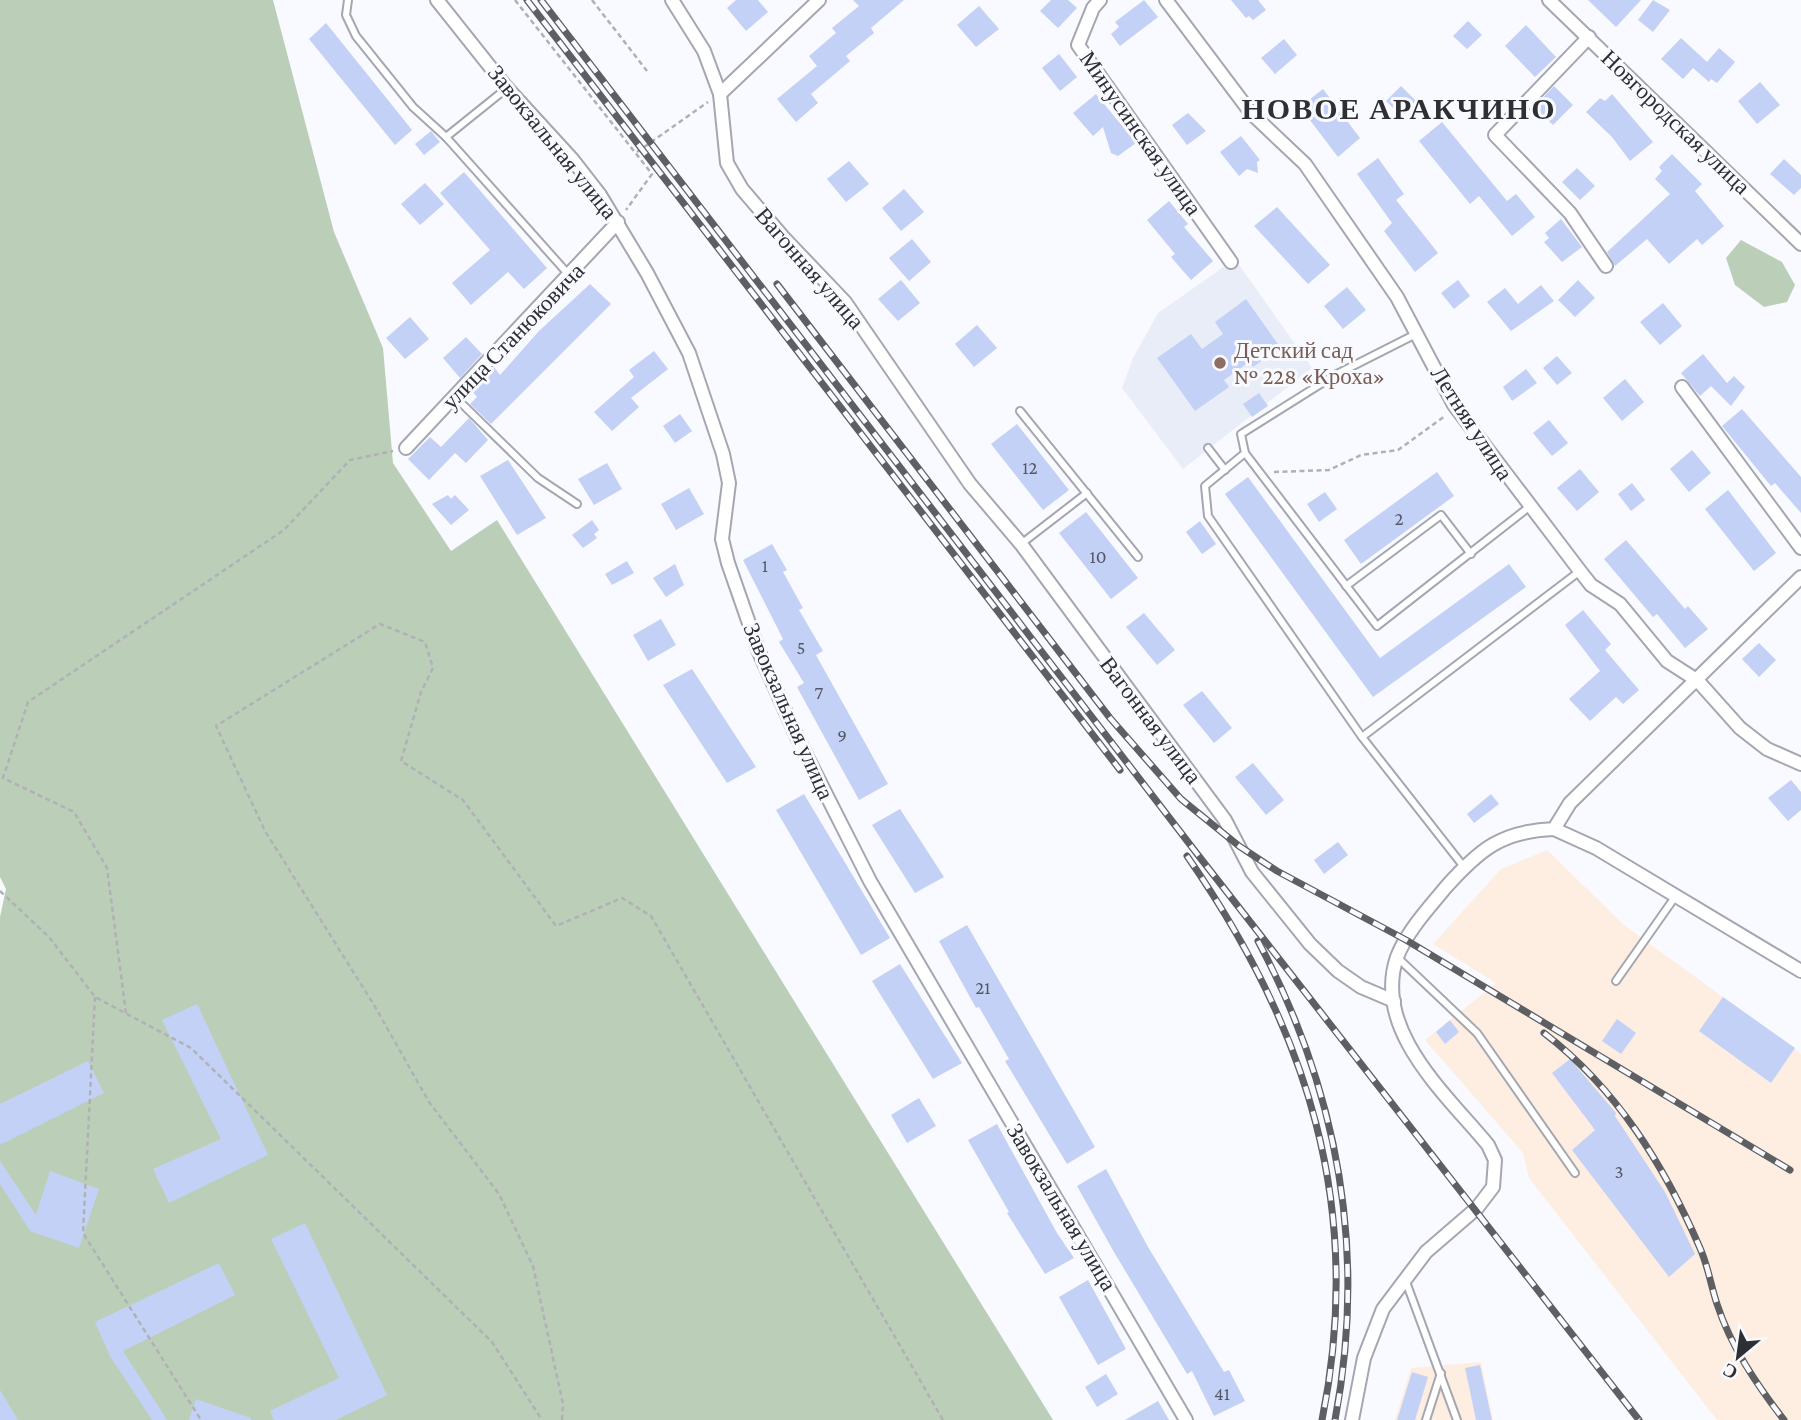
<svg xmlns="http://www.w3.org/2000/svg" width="1801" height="1420" viewBox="0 0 1801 1420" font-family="'Crimson Pro',serif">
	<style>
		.built { fill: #e9edf8 }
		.industrial { fill: #feede1 }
		.green { fill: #bbcfb8 }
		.building { fill: #c4d1f6 }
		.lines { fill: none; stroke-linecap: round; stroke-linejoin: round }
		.lane-casing { stroke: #a4a7b1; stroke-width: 10 }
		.street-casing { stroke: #a4a7b1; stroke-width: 16 }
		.path { stroke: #b0b1b6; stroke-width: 2.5; stroke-dasharray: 5 3.5; stroke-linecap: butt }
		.lane { stroke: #fff; stroke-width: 6 }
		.street { stroke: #fff; stroke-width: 12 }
		.rail-casing { stroke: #5d5f63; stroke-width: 7 }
		.rail { stroke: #f9faff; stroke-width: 4.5; stroke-dasharray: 13; stroke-linecap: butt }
		.education-dot { fill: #8d6e63; stroke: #f9faff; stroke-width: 2.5 }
		.labels { text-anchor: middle; stroke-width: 6; stroke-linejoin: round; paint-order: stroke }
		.number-label { font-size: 19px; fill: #535864 }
		.street-label { font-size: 23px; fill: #2d2f33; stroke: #f9faff }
		.education-label { font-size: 23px; fill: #785e54; stroke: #f9faff; text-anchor: start }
		.district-label { font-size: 30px; font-weight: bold; letter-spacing: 2px; fill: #2d2f33; stroke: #f9faff }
	</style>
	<rect width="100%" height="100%" fill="#f9faff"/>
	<polygon class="built" points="1235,259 1312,368 1183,469 1122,388 1133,358 1158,313"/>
	<g class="industrial">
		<polygon points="1547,850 1624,925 1801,1054 1801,1420 1717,1420 1529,1178 1523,1153 1425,1040 1496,983 1433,944 1501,869"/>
		<polygon points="1481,1362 1493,1420 1395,1420 1411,1368"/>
	</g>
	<g class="green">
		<polygon points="0,0 273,0 334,232 383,348 393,463 451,551 497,520 1053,1420 0,1420 0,917 6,889 0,877"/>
		<polygon points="1741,240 1782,262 1795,285 1787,302 1764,307 1735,285 1726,258"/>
	</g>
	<g class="building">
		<polygon points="736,0 758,0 768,12 746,31 727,8"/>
		<polygon points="853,0 904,0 871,28 874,33 846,56 850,61 811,94 818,103 796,122 777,99 817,66 809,56 836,33 832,28 859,6"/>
		<polygon points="1051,0 1068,0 1077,8 1058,28 1040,11"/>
		<polygon points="1144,0 1158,17 1120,46 1111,34 1119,27 1115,22"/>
		<polygon points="1231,0 1258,0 1266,10 1253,20 1249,16 1246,18"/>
		<polygon points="1588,0 1641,0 1616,27"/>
		<polygon points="1653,0 1670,10 1653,32 1638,20"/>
		<polygon points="979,6 999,29 976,47 957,25"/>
		<polygon points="1468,21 1482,35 1467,49 1453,36"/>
		<polygon points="326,23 412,130 395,145 309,39"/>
		<polygon points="1526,25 1556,57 1535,77 1505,46"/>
		<polygon points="1681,38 1707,62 1719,48 1735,62 1717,83 1711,79 1709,82 1693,68 1683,79 1661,59"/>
		<polygon points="1284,39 1297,55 1275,74 1261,58"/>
		<polygon points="1059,54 1077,77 1060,91 1042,68"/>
		<polygon points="1760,82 1780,105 1757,124 1738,101"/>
		<polygon points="1401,86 1416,101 1401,116 1386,101"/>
		<polygon points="1554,86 1573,105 1553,125 1534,107"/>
		<polygon points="1323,89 1360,138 1338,157 1300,107"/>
		<polygon points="1096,94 1136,143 1118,156 1111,153 1103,127 1093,136 1073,113"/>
		<polygon points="1612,94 1653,142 1630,161 1612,137 1586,112 1600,98 1605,101"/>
		<polygon points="1188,113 1206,131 1187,145 1172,125"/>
		<polygon points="1442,122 1507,201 1516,194 1535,217 1512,236 1479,196 1470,204 1419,141"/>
		<polygon points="431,131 440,142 424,155 415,144"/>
		<polygon points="1241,136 1260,160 1257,162 1258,173 1247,169 1239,176 1220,152"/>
		<polygon points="1672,154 1702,184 1695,191 1724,226 1702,245 1697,239 1669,264 1647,239 1615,266 1607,252 1670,194 1655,179 1662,171 1659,167"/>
		<polygon points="1378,158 1404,194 1396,200 1438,253 1415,272 1384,231 1392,223 1357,174"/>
		<polygon points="1784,159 1801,175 1801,188 1794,195 1770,174"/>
		<polygon points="849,161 869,184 846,202 827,179"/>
		<polygon points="1577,168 1595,186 1580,200 1562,182"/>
		<polygon points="464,172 547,268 524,289 508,272 471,305 452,283 490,250 440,193"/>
		<polygon points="425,183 444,204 420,225 401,204"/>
		<polygon points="904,189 924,212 901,231 882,208"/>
		<polygon points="1169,201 1188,224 1184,227 1213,261 1191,280 1171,257 1175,254 1147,220"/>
		<polygon points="1277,207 1330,265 1308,284 1254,226"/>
		<polygon points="1561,219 1582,247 1562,262 1544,242 1549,238 1545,233"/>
		<polygon points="912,239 931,262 909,281 889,258"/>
		<polygon points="901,280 920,303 898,321 878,299"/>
		<polygon points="1458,280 1470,296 1454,309 1441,293"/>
		<polygon points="1578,280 1595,298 1575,317 1558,300"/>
		<polygon points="590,284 611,304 491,424 470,404 477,397 472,391 494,367 500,375 539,331"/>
		<polygon points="1541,285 1554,301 1511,331 1487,302 1505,288 1518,304"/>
		<polygon points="1347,287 1366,310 1343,329 1324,306"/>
		<polygon points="1246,299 1280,347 1253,367 1249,362 1224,380 1229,387 1195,411 1157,358 1191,334 1202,349 1223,334 1215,322"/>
		<polygon points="1663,303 1682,326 1660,345 1640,322"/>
		<polygon points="410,317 429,339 405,359 386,338"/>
		<polygon points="977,325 997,348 974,367 955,344"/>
		<polygon points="466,337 482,354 460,378 443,358"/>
		<polygon points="654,351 668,369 631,398 639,407 612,431 594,412 634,377 629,370"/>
		<polygon points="1703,354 1727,383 1734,376 1745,387 1731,406 1711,386 1700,396 1681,373"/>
		<polygon points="1557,356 1572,373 1557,385 1543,368"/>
		<polygon points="1526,369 1537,383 1512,401 1503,387"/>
		<polygon points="1625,379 1644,402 1622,421 1603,398"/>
		<polygon points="1259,393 1268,406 1252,417 1243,404"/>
		<polygon points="1742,409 1801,477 1801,513 1775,483 1771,486 1722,426"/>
		<polygon points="680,414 692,431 675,443 663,426"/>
		<polygon points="469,418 488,440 466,463 455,453 429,480 408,459 430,437 441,447"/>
		<polygon points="1549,420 1568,443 1552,456 1533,433"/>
		<polygon points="1017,424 1069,490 1043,510 991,444"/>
		<polygon points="1692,450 1711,473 1689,492 1670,469"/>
		<polygon points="508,460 546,518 517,535 480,476"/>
		<polygon points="607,463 622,489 594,505 578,479"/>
		<polygon points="1580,469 1599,492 1577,511 1557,488"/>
		<polygon points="1437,472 1454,496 1361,564 1344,540"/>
		<polygon points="1248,477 1380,658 1509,564 1526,587 1373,697 1225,494"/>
		<polygon points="1632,483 1645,500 1631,511 1618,494"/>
		<polygon points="689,488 704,514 676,530 661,504"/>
		<polygon points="1728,490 1776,553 1754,571 1705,509"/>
		<polygon points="1325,492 1337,509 1319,522 1307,504"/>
		<polygon points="448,495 451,499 455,495 469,510 451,525 432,504"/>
		<polygon points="1086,512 1138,578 1111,599 1059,533"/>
		<polygon points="592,520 599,530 594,534 597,538 583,548 572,535"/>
		<polygon points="1200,521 1216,544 1202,554 1186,532"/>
		<polygon points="1626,540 1685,609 1688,606 1708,629 1685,648 1657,614 1653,617 1604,559"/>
		<polygon points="772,544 787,570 783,572 803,608 799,610 823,651 816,655 888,784 859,800 797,687 804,683 779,642 783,639 743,560"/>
		<polygon points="627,561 634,573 612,585 605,574"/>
		<polygon points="675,564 684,585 666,597 653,578"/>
		<polygon points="1583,610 1611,644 1605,650 1639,690 1623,704 1616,697 1590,721 1569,699 1600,671 1565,625"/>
		<polygon points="1144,613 1175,650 1157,665 1126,627"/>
		<polygon points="661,619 676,645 648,661 633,635"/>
		<polygon points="1759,643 1776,660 1759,677 1742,659"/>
		<polygon points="692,669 756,767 727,783 663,685"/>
		<polygon points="1202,691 1232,728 1214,743 1183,705"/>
		<polygon points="1253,763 1284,800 1266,815 1235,777"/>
		<polygon points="1791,780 1801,792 1801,810 1788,821 1768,798"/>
		<polygon points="804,794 890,938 861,955 776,810"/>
		<polygon points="1491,794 1499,804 1474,823 1467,814"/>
		<polygon points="900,809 944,877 915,893 872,825"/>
		<polygon points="1338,842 1348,855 1324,874 1314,860"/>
		<polygon points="967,925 1095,1147 1067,1164 1005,1061 1009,1059 979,1007 976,1008 939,941"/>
		<polygon points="900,964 962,1063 933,1079 872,981"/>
		<polygon points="1723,997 1795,1048 1771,1083 1699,1031"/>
		<polygon points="197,1004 268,1155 169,1203 153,1169 221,1139 162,1020"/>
		<polygon points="1617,1019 1636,1033 1621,1054 1602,1041"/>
		<polygon points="1450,1020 1459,1032 1445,1044 1436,1032"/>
		<polygon points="1570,1059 1616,1113 1615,1116 1665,1192 1695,1254 1669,1277 1572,1150 1595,1130 1552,1073"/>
		<polygon points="88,1061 104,1093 0,1145 0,1104"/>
		<polygon points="919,1098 936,1126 907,1143 891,1115"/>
		<polygon points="997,1124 1057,1233 1074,1258 1045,1274 1007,1213 1009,1212 968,1140"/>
		<polygon points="0,1161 36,1215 50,1171 99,1189 79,1248 30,1231 0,1184"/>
		<polygon points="1106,1169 1148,1247 1224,1372 1229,1370 1245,1401 1214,1416 1192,1371 1187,1374 1114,1252 1077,1186"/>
		<polygon points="305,1223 387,1395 336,1420 274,1420 270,1411 339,1378 271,1239"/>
		<polygon points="219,1263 235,1295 123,1351 167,1420 152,1420 110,1356 95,1322"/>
		<polygon points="1088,1280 1126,1349 1098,1365 1059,1297"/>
		<polygon points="1480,1365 1492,1420 1476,1420 1465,1368"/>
		<polygon points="1412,1372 1428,1377 1415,1420 1397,1420"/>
		<polygon points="1106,1374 1118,1394 1097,1407 1085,1387"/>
		<polygon points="0,1390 18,1420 0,1420"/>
		<polygon points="196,1399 251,1418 251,1420 189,1420"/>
		<polygon points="1158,1401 1169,1420 1125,1420"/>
	</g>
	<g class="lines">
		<g class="lane-casing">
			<g id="lane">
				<polyline points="348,0 346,15 356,36 413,107 446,137 569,275"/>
				<polyline points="446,137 507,88"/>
				<polyline points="455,397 538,478 577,504"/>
				<polyline points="1020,411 1138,557"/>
				<polyline points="1208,448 1225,470"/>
				<polyline points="1245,453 1241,434 1335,375 1416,334"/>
				<polyline points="1021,544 1087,493"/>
				<polyline points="1346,586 1441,515 1471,554"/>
				<polyline points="1362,737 1580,571"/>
				<polyline points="1464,867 1362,737 1208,516 1205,486 1245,453 1377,626 1529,507"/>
				<polyline points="1397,957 1477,1033 1575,1173"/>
				<polyline points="1616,981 1675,897"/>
				<polyline points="1405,1279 1457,1420"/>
				<polyline points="1426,1420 1441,1373"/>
			</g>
		</g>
		<g class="street-casing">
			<g id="street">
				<polyline points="437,0 507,88 572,159 600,195 647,273 689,353 723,454 729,483 722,539 728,563 759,652 797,737 870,881 1186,1420"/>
				<polyline points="672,0 704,51 720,94 727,163 742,189 783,237 845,302 970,484 1021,544 1225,820 1252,872 1310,944 1338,971 1361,987 1394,1001"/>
				<polyline points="1100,0 1093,8 1078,45 1231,262"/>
				<polyline points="1166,0 1251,113 1305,164 1397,297 1454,405 1580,571 1591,585 1620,604 1667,661 1698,681 1740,728 1767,749 1801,764"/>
				<polyline points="1549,0 1801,244"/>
				<polyline points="1589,37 1495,135 1570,213 1606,266"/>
				<polyline points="720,94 819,0"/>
				<polyline points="1682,387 1801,548"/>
				<polyline points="406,448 618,222"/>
				<polyline points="1554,829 1596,848 1801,971"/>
				<path d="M1352,1420L1364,1358L1383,1309L1426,1252L1477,1208L1493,1187L1495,1160L1488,1145C1447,1095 1372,1030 1397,957C1407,931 1429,908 1446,887C1480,849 1502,831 1554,829L1570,803L1801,577"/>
			</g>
		</g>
		<g class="path">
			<polyline points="515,0 652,174 626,210"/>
			<polyline points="592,0 647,71"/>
			<polyline points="637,152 708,102"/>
			<polyline points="1274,472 1329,470 1361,455 1398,450 1445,416"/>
			<polyline points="0,891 49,937 95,997 191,1048 492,1342 542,1420"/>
			<polyline points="95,997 83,1233 201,1420"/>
			<polyline points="126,1013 107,868 74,812 3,778 28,702 284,530 350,460 393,451"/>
			<polyline points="562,1420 563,1404 533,1266 499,1194 429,1102 374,1005 265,831 216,726 380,624 425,642 433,668 421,692 401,761 463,800 556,926 622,898 651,916 943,1420"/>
		</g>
		<use href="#lane" class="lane"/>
		<use href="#street" class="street"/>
		<g class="rail-casing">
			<g id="rail">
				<polyline points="527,0 1120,770"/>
				<polyline points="541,0 1198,855 1639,1420"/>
				<polyline points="777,284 1110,718 1181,799 1239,846 1277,871 1406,940 1790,1170"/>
				<path d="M1187,856C1308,1030 1365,1208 1322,1420"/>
				<path d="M1258,941C1338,1091 1367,1252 1335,1420"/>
				<path d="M1544,1033C1617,1089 1664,1165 1700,1248C1708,1266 1711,1286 1717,1304C1731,1347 1757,1385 1784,1420"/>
			</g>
		</g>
		<use href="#rail" class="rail"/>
	</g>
	<circle class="education-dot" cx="1220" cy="363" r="7"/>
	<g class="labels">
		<g class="number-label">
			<text x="1030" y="474">12</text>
			<text x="1399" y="525">2</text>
			<text x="1098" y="563">10</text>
			<text x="765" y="572">1</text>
			<text x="801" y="654">5</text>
			<text x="819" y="699">7</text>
			<text x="842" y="742">9</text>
			<text x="983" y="994">21</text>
			<text x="1619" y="1178">3</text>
			<text x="1222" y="1400">41</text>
		</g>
		<g class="street-label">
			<text transform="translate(1676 122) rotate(44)" y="8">Новгородская улица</text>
			<text transform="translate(1141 133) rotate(55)" y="8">Минусинская улица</text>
			<text transform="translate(553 142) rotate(51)" y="8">Завокзальная улица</text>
			<text transform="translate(810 268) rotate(49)" y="8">Вагонная улица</text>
			<text transform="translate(513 336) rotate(-46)" y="8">улица Станюковича</text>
			<text transform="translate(1472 423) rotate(57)" y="8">Летняя улица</text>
			<text transform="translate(789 711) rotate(66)" y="8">Завокзальная улица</text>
			<text transform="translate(1151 720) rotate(53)" y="8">Вагонная улица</text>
			<text transform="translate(1062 1207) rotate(59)" y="8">Завокзальная улица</text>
		</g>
		<g class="education-label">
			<text x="1234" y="358">Детский сад<tspan x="1234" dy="26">№ 228 «Кроха»</tspan></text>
		</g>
		<g class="district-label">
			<text x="1399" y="119">НОВОЕ АРАКЧИНО</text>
		</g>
	</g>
	<g transform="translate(1738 1357) rotate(209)" stroke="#f9faff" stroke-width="5" paint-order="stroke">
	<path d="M0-5L12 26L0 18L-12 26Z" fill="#2d2f33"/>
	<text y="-10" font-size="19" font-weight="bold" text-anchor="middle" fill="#2d2f33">С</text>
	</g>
</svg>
